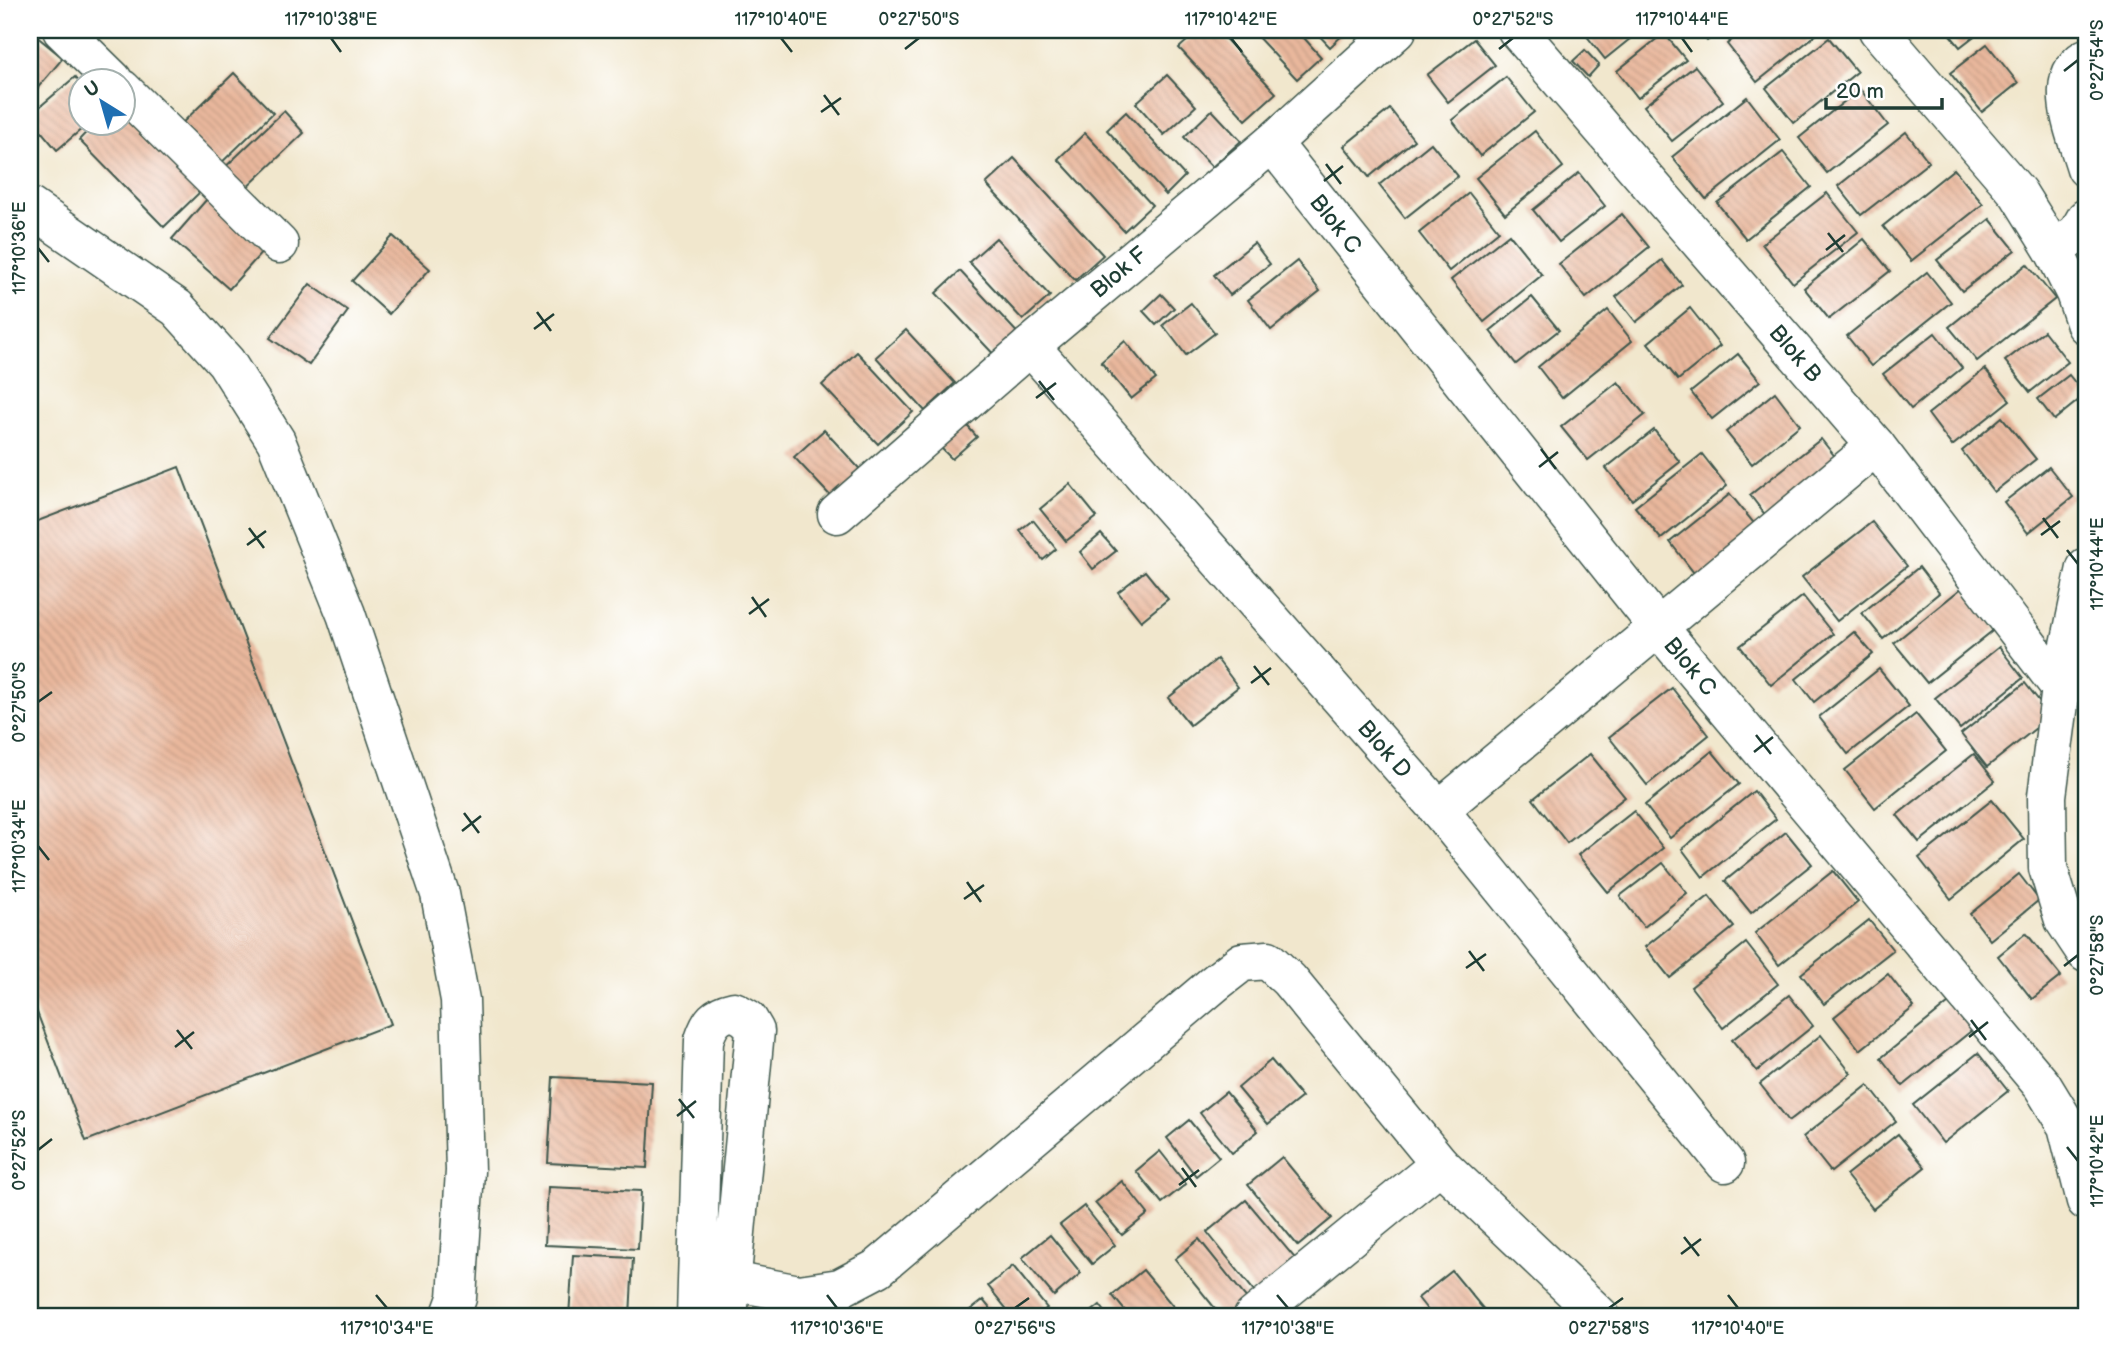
<svg xmlns="http://www.w3.org/2000/svg" width="2116" height="1347" viewBox="0 0 2116 1347" font-family="'Balsamiq Sans',sans-serif">
	<style>
		.building { fill: url(#building-back-hatch) }
		.lines { fill: none; stroke-linecap: round; stroke-linejoin: round }
		.street-casing { stroke: #3e564b; stroke-width: 41 }
		.street { stroke: #fff; stroke-width: 38 }
		.ticks { fill: none; stroke: #1f3d34; stroke-width: 2.5 }
		.labels { text-anchor: middle; stroke-width: 5; stroke-linejoin: round; paint-order: stroke }
		.street-label { font-size: 23px; fill: #1f3d34; stroke: #fff }
		.neatline { fill: none; stroke: #1f3d34; stroke-width: 2.5 }
		.ticks-label { font-size: 18px; text-anchor: middle; fill: #1f3d34 }
	</style>
	<defs>
		<pattern id="building-back-hatch" width="6" height="6" patternUnits="userSpaceOnUse" patternTransform="scale(1.75)"><rect width="6" height="6" fill="#e9b79c"/><path d="M-1 5l2 2M0 0l6 6M5-1l2 2" fill="none" stroke="#c79e87"/></pattern>
	</defs>
	<rect width="100%" height="100%" fill="#fff"/>
	<filter id="ink" filterUnits="userSpaceOnUse"><feTurbulence type="fractalNoise" baseFrequency=".0143" numOctaves="2"/><feDisplacementMap in="SourceGraphic" scale="14" xChannelSelector="R" yChannelSelector="G"/><feConvolveMatrix kernelMatrix="1 2 1 2 8 2 1 2 1" color-interpolation-filters="sRGB"/></filter>
	<filter id="wash" filterUnits="userSpaceOnUse"><feTurbulence type="fractalNoise" baseFrequency=".00686" numOctaves="4" result="noise"/><feDisplacementMap in="SourceGraphic" scale="28" xChannelSelector="R" yChannelSelector="G"/><feGaussianBlur stdDeviation="1.57" result="paint"/><feColorMatrix in="noise" values="0 0 0 0 0 0 0 0 0 0 0 0 0 0 0 0 0 1.4 0 .05"/><feComposite in="paint" operator="in"/></filter>
	<g filter="url(#wash)">
		<rect width="100%" height="100%" fill="#f1e7cd"/>
		<g id="blocks">
			<g class="building">
				<polygon points="1199,30 1217,30 1276,93 1246,120 1179,48"/>
				<polygon points="1257,30 1297,30 1321,57 1297,79 1254,33"/>
				<polygon points="1314,30 1348,30 1330,47"/>
				<polygon points="1582,30 1641,30 1605,59"/>
				<polygon points="1697,30 1721,30 1707,41"/>
				<polygon points="1744,30 1822,30 1757,82 1727,44"/>
				<polygon points="1946,30 1982,30 1960,47"/>
				<polygon points="30,31 63,58 30,97"/>
				<polygon points="1664,33 1686,60 1638,98 1617,71"/>
				<polygon points="1829,38 1857,72 1794,123 1766,88"/>
				<polygon points="1474,39 1495,65 1448,102 1427,75"/>
				<polygon points="1987,44 2018,83 1982,112 1950,73"/>
				<polygon points="1585,50 1599,65 1588,77 1573,61"/>
				<polygon points="1695,66 1723,101 1672,141 1644,106"/>
				<polygon points="234,73 273,113 216,168 177,128"/>
				<polygon points="1167,75 1196,106 1164,135 1136,103"/>
				<polygon points="75,77 80,83 80,122 90,122 57,150 30,118 30,115"/>
				<polygon points="1506,77 1534,112 1480,156 1452,120"/>
				<polygon points="1860,89 1888,125 1827,173 1799,138"/>
				<polygon points="1747,97 1780,140 1706,199 1672,157"/>
				<polygon points="1390,109 1414,140 1369,177 1344,146"/>
				<polygon points="1212,110 1241,141 1212,167 1184,137"/>
				<polygon points="122,111 201,191 164,227 79,140 96,122 122,122"/>
				<polygon points="284,111 304,133 240,194 220,172"/>
				<polygon points="1126,112 1185,176 1166,195 1107,130"/>
				<polygon points="1535,131 1563,167 1505,214 1476,178"/>
				<polygon points="1906,132 1929,162 1861,215 1838,186"/>
				<polygon points="1085,133 1152,205 1124,231 1058,159"/>
				<polygon points="1431,143 1458,176 1405,218 1379,185"/>
				<polygon points="1783,152 1811,187 1746,239 1717,203"/>
				<polygon points="1014,158 1103,255 1075,280 986,184"/>
				<polygon points="1954,169 1983,204 1911,261 1883,226"/>
				<polygon points="1579,173 1605,206 1559,242 1533,210"/>
				<polygon points="1469,193 1499,231 1449,271 1419,233"/>
				<polygon points="1827,193 1858,232 1793,283 1762,244"/>
				<polygon points="207,199 264,250 229,289 172,239"/>
				<polygon points="1622,214 1649,247 1586,298 1559,264"/>
				<polygon points="1990,219 2015,250 1962,291 1937,260"/>
				<polygon points="1509,234 1542,275 1484,322 1451,280"/>
				<polygon points="393,236 430,269 389,314 352,281"/>
				<polygon points="996,238 1050,296 1023,320 969,262"/>
				<polygon points="1864,239 1890,271 1829,319 1804,288"/>
				<polygon points="1254,243 1270,264 1230,295 1214,275"/>
				<polygon points="1662,260 1682,285 1636,322 1616,297"/>
				<polygon points="1297,261 1320,291 1271,330 1248,300"/>
				<polygon points="2027,264 2055,299 1977,361 1949,327"/>
				<polygon points="960,271 1023,339 1000,361 936,293"/>
				<polygon points="1927,272 1951,302 1871,366 1847,336"/>
				<polygon points="310,284 348,311 309,365 270,338"/>
				<polygon points="1161,294 1174,308 1156,325 1143,311"/>
				<polygon points="1532,297 1559,330 1516,364 1490,331"/>
				<polygon points="1191,303 1215,333 1186,355 1163,325"/>
				<polygon points="1690,308 1720,346 1678,380 1648,343"/>
				<polygon points="1608,310 1632,341 1562,398 1538,367"/>
				<polygon points="906,330 955,383 925,411 876,357"/>
				<polygon points="2044,331 2068,362 2030,392 2005,361"/>
				<polygon points="1935,333 1962,368 1911,409 1883,374"/>
				<polygon points="1125,341 1156,379 1131,399 1101,362"/>
				<polygon points="857,352 913,412 878,444 822,385"/>
				<polygon points="1738,354 1760,381 1712,419 1691,392"/>
				<polygon points="1985,369 2010,400 1952,446 1928,414"/>
				<polygon points="2069,375 2085,395 2054,420 2038,399"/>
				<polygon points="1618,382 1645,415 1588,460 1561,427"/>
				<polygon points="1775,392 1800,425 1752,464 1726,432"/>
				<polygon points="2002,417 2036,459 1994,492 1962,451"/>
				<polygon points="963,421 977,437 952,459 937,444"/>
				<polygon points="824,430 867,477 838,504 794,457"/>
				<polygon points="1654,430 1680,462 1632,500 1606,468"/>
				<polygon points="1821,439 1844,468 1773,525 1750,495"/>
				<polygon points="1702,454 1727,486 1661,539 1635,507"/>
				<polygon points="179,467 391,1024 86,1141 30,994 30,524"/>
				<polygon points="2049,467 2073,497 2028,533 2004,502"/>
				<polygon points="1070,484 1097,517 1066,541 1040,509"/>
				<polygon points="1730,494 1762,533 1701,582 1670,542"/>
				<polygon points="1033,520 1056,549 1043,560 1020,530"/>
				<polygon points="1872,522 1907,566 1837,621 1802,577"/>
				<polygon points="1101,534 1116,551 1093,569 1080,552"/>
				<polygon points="1919,567 1939,593 1883,639 1862,613"/>
				<polygon points="1145,571 1168,599 1141,621 1118,592"/>
				<polygon points="1963,587 1996,628 1927,683 1894,643"/>
				<polygon points="1803,596 1833,634 1771,685 1740,646"/>
				<polygon points="1854,632 1873,654 1814,702 1796,679"/>
				<polygon points="1999,647 2023,678 1960,729 1935,698"/>
				<polygon points="1217,659 1238,687 1190,725 1168,698"/>
				<polygon points="1879,669 1909,706 1848,754 1819,717"/>
				<polygon points="2025,683 2051,716 1987,767 1961,734"/>
				<polygon points="1672,688 1709,735 1647,785 1609,737"/>
				<polygon points="1916,714 1946,751 1875,808 1845,770"/>
				<polygon points="1712,751 1739,784 1670,838 1645,805"/>
				<polygon points="1590,754 1625,797 1567,843 1533,799"/>
				<polygon points="1974,754 1995,781 1919,842 1897,815"/>
				<polygon points="1754,791 1776,819 1703,877 1682,849"/>
				<polygon points="1992,800 2024,839 1951,899 1919,858"/>
				<polygon points="1634,811 1663,848 1608,892 1578,855"/>
				<polygon points="1786,832 1812,864 1751,913 1725,881"/>
				<polygon points="1663,863 1687,893 1644,927 1620,896"/>
				<polygon points="1833,871 1858,902 1779,965 1755,933"/>
				<polygon points="2019,874 2039,900 1990,940 1970,914"/>
				<polygon points="1709,896 1734,927 1670,978 1645,947"/>
				<polygon points="1869,920 1893,950 1824,1004 1801,974"/>
				<polygon points="2026,933 2061,976 2032,999 1998,956"/>
				<polygon points="1746,943 1778,984 1723,1028 1691,987"/>
				<polygon points="1888,974 1914,1007 1860,1050 1834,1017"/>
				<polygon points="1789,995 1813,1026 1757,1071 1732,1040"/>
				<polygon points="1954,999 1976,1027 1903,1086 1881,1058"/>
				<polygon points="1821,1035 1851,1073 1789,1121 1760,1084"/>
				<polygon points="1978,1053 2008,1091 1943,1143 1913,1105"/>
				<polygon points="1271,1060 1302,1097 1268,1124 1238,1088"/>
				<polygon points="553,1077 652,1082 647,1168 548,1163"/>
				<polygon points="1868,1085 1896,1121 1831,1172 1803,1137"/>
				<polygon points="1226,1092 1258,1131 1232,1153 1200,1113"/>
				<polygon points="1189,1120 1219,1157 1196,1176 1167,1138"/>
				<polygon points="1898,1134 1925,1167 1873,1209 1846,1175"/>
				<polygon points="1160,1151 1186,1184 1162,1203 1136,1171"/>
				<polygon points="1282,1157 1332,1218 1298,1246 1248,1185"/>
				<polygon points="1122,1181 1148,1214 1122,1235 1095,1203"/>
				<polygon points="548,1187 641,1191 638,1249 545,1245"/>
				<polygon points="1246,1200 1304,1269 1263,1302 1207,1232"/>
				<polygon points="1084,1206 1115,1245 1092,1264 1060,1225"/>
				<polygon points="1050,1235 1081,1273 1054,1296 1022,1258"/>
				<polygon points="1199,1239 1248,1300 1227,1317 1222,1317 1175,1259"/>
				<polygon points="573,1255 633,1258 630,1317 569,1317"/>
				<polygon points="1013,1266 1047,1308 1036,1317 1013,1317 988,1286"/>
				<polygon points="1143,1270 1182,1317 1130,1317 1112,1295"/>
				<polygon points="1452,1271 1490,1317 1433,1317 1418,1298"/>
				<polygon points="983,1300 997,1317 961,1317"/>
				<polygon points="1100,1305 1109,1317 1085,1317"/>
			</g>
		</g>
	</g>
	<g filter="url(#ink)">
		<use href="#blocks" fill-opacity="0" stroke="#3e564b" stroke-width="2"/>
		<g class="lines">
			<g class="street-casing">
				<g id="street">
					<polyline points="62,30 113,80"/>
					<path id="s1" d="M1517,30L1876,446L2061,688"/>
					<polyline points="1878,30 2018,193 2054,251 2075,293 2086,325"/>
					<path d="M2086,58C2050,79 2077,137 2086,168"/>
					<polyline points="122,89 279,244"/>
					<path id="s2" d="M1272,143L1658,627L2042,1085L2067,1126L2086,1201"/>
					<polyline points="30,207 177,308 226,362 276,441 346,614 440,894 460,1000 465,1171 457,1298 450,1317"/>
					<polyline points="2054,251 2078,232 2086,218"/>
					<path id="s3" d="M1030,346L1439,810L1725,1163"/>
					<path id="s4" d="M837,514L1030,346L1272,143L1397,30"/>
					<polyline points="2086,568 2061,688 2047,796 2048,868 2064,920 2086,953"/>
					<polyline points="1439,810 1876,446"/>
					<polyline points="1440,1164 1601,1317"/>
					<polyline points="732,1281 799,1294 840,1288 878,1268 1215,983 1242,962 1268,960 1289,980 1440,1164 1253,1317"/>
					<path d="M696,1317L704,1040C710,1022 715,1015 734,1011L748,1019L755,1031L728,1317"/>
				</g>
			</g>
			<use href="#street" class="street"/>
		</g>
	</g>
	<path class="ticks" d="M331,38L341,52M781,38L792,52M1231,38L1242,52M1682,38L1692,52M905,49L919,38M1499,49L1513,38M2064,71L2078,60M824,95L839,115M821,112L841,98M1326,164L1341,184M1324,181L1343,166M1828,233L1843,252M38,248L49,262M1826,250L1845,235M537,312L551,331M534,329L554,314M1039,381L1054,400M1036,398L1056,383M1541,449L1556,469M1539,467L1558,452M2043,518L2058,538M249,528L264,548M2041,535L2060,521M247,545L266,531M2067,550L2078,564M752,597L766,617M749,614L769,599M1254,666L1269,685M1251,683L1271,668M38,702L52,692M1756,735L1771,754M1754,752L1773,737M464,813L479,833M462,831L481,816M38,846L49,860M967,882L981,902M964,899L984,885M1469,951L1484,971M2064,966L2078,955M1466,968L1486,954M1971,1020L1986,1040M177,1030L192,1049M1969,1037L1988,1022M175,1047L194,1032M679,1099L694,1118M677,1116L696,1101M2067,1147L2078,1161M38,1150L52,1139M1182,1168L1196,1187M1179,1185L1199,1170M1684,1237L1699,1256M1681,1254L1701,1239M376,1295L387,1308M827,1295L837,1308M1277,1295L1288,1308M1728,1295L1738,1308M1015,1308L1029,1298M1609,1308L1623,1298"/>
	<g class="labels">
		<g class="street-label">
			<text dy="8" stroke="none"><textPath href="#s2" startOffset="103">Blok C</textPath></text>
			<text dy="8" stroke="none"><textPath href="#s4" startOffset="371">Blok F</textPath></text>
			<text dy="8" stroke="none"><textPath href="#s1" startOffset="427">Blok B</textPath></text>
			<text dy="8" stroke="none"><textPath href="#s2" startOffset="670">Blok C</textPath></text>
			<text dy="8" stroke="none"><textPath href="#s3" startOffset="537">Blok D</textPath></text>
		</g>
	</g>
	<rect width="2116" height="1347" fill="none" stroke="#fff" stroke-width="77"/>
	<g transform="translate(102 102) rotate(323)"><circle r="33" fill="#ffffff" stroke="#a5b1ae" stroke-width="2"/>
	<path d="M0-5L12 26L0 18L-12 26Z" fill="#1f6fb2"/>
	<text y="-10" font-size="19" font-weight="bold" text-anchor="middle" fill="#1f3d34">U</text>
	</g>
	<path d="M1826 98v10h116v-10" fill="none" stroke="#1f3d34" stroke-width="3.5"/>
	<text x="1836" y="98" font-size="21" fill="#1f3d34" stroke="#ffffff" stroke-width="5" paint-order="stroke">20 m</text>
	<rect x="38" y="38" width="2040" height="1270" class="neatline"/>
	<g class="ticks-label">
		<text x="331" y="25">117°10'38"E</text>
		<text x="781" y="25">117°10'40"E</text>
		<text x="919" y="25">0°27'50"S</text>
		<text x="1231" y="25">117°10'42"E</text>
		<text x="1513" y="25">0°27'52"S</text>
		<text x="1682" y="25">117°10'44"E</text>
		<text transform="translate(2097 60) rotate(-90)" y="6">0°27'54"S</text>
		<text transform="translate(19 248) rotate(-90)" y="6">117°10'36"E</text>
		<text transform="translate(2097 564) rotate(-90)" y="6">117°10'44"E</text>
		<text transform="translate(19 702) rotate(-90)" y="6">0°27'50"S</text>
		<text transform="translate(19 846) rotate(-90)" y="6">117°10'34"E</text>
		<text transform="translate(2097 955) rotate(-90)" y="6">0°27'58"S</text>
		<text transform="translate(19 1150) rotate(-90)" y="6">0°27'52"S</text>
		<text transform="translate(2097 1161) rotate(-90)" y="6">117°10'42"E</text>
		<text x="387" y="1334">117°10'34"E</text>
		<text x="837" y="1334">117°10'36"E</text>
		<text x="1015" y="1334">0°27'56"S</text>
		<text x="1288" y="1334">117°10'38"E</text>
		<text x="1609" y="1334">0°27'58"S</text>
		<text x="1738" y="1334">117°10'40"E</text>
	</g>
</svg>
